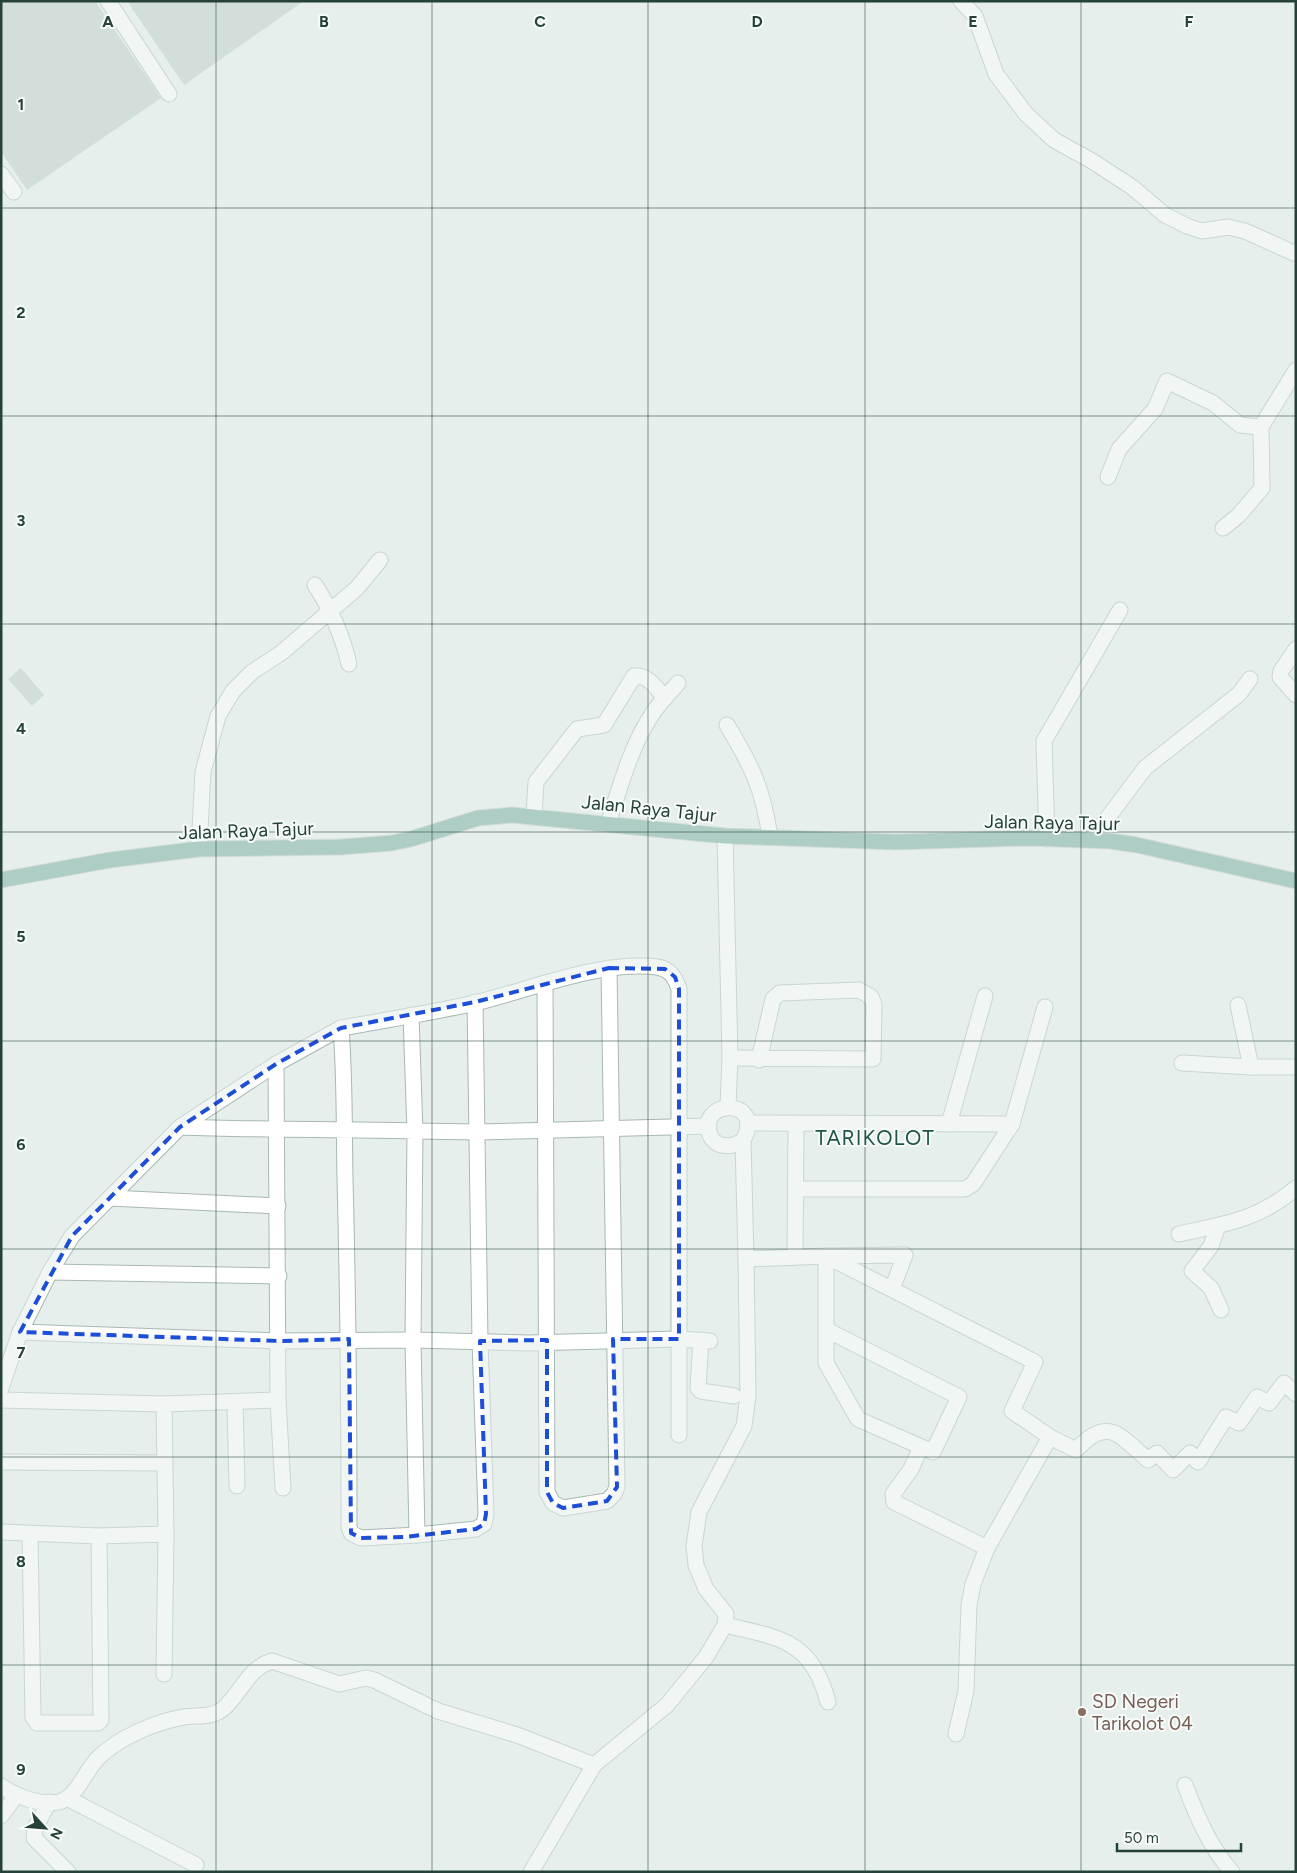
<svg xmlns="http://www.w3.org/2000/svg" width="1297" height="1873" viewBox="0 0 1297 1873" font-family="Figtree,sans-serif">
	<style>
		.building { fill: #bbcac4 }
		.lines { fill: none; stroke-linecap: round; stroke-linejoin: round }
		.minor-casing { stroke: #a8b8b2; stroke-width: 17 }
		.major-casing { stroke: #c2cac8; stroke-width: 17 }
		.minor { stroke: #fff; stroke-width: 15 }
		.major { stroke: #6aa596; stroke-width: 15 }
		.marked { fill: none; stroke: #1d4ed8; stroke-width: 4; stroke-dasharray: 10 6; stroke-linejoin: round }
		.grid { fill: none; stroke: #24423a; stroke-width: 1; stroke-opacity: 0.55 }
		.education-dot { fill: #8d6e63; stroke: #f7fbf9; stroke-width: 2 }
		.labels { text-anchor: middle; stroke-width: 4; stroke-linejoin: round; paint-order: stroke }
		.street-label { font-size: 19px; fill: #24423a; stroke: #f7fbf9 }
		.education-label { font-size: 19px; fill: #785e54; stroke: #f7fbf9; text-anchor: start }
		.quarter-label { font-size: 21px; letter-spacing: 1px; fill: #1f5548; stroke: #f7fbf9 }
		.grid-label { font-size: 16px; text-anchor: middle; font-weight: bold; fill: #24423a; stroke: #f7fbf9; stroke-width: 4; stroke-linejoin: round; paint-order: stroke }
	</style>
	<rect width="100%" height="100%" fill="#e6efeb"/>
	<g class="building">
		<polygon points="1,1 95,1 161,98 27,190 1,152"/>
		<polygon points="127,1 304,1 184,85"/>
		<polygon points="21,668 44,695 32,706 8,679"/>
	</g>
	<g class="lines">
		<g class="minor-casing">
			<g id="minor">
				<polyline points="108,1 169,94"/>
				<polyline points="961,1 975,16 996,74 1026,114 1054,140 1092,161 1132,187 1165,215 1187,226 1202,231 1228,227 1245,231 1296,254"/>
				<polyline points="1,174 14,192"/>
				<polyline points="1108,477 1119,449 1155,409 1167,381 1213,403 1240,425 1261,427"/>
				<polyline points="1223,528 1238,516 1262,488 1261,427 1296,370"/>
				<path d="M315,585C332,611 342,634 349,664"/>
				<polyline points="1296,649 1281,671 1280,677 1296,695"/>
				<path d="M727,725C752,766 763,789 770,837"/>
				<path d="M534,816L536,782L577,729L604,725L634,676C648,674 657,689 665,698"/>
				<path d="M608,824C620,788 630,748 651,716C658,704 669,694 678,683"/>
				<polyline points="725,836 730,1058 728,1107"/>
				<polyline points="1047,839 1044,741 1120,610"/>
				<polyline points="1091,840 1145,768 1239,694 1250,679"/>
				<polyline points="199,849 203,772 218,716 233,691 252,672 281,653 357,588 380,560"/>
				<polyline points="545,984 547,1492 553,1503 563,1508 607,1501 614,1494 617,1487 609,968"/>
				<polyline points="1238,1005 1251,1067"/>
				<polyline points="411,1015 415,1131 478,1132 709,1126"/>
				<polyline points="730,1058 873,1059 874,1004 871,997 859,990 780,993 773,999 759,1060"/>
				<polyline points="1182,1063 1251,1067 1296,1067"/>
				<polyline points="276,1064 278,1400 283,1488"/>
				<polyline points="748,1123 1012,1124"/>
				<polyline points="949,1124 985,996"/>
				<path d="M743,1140C732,1149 713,1148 709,1132C701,1097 766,1100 743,1140L746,1259L826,1256L1035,1362L1012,1411L1050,1437L1076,1450C1108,1415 1120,1436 1148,1460L1157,1453L1173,1470L1190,1453L1198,1462L1226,1417L1239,1423L1257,1397L1269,1403L1284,1383L1296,1394"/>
				<polyline points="797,1189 965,1189 973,1184 1012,1124 1045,1007"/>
				<polyline points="110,1198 278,1206"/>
				<polyline points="1218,1226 1211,1246 1192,1271 1211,1288 1221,1310"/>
				<path d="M1179,1234C1226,1224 1258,1220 1296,1188"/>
				<polyline points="795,1257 796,1125"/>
				<polyline points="50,1272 279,1276"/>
				<polyline points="827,1330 959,1397 933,1452 858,1419 826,1363 826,1256 905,1255 892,1289"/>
				<path d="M20,1332L280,1341L413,1340L529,1343L679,1339V989C675,977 670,969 657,967C601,960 529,990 475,1003C431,1013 385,1020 341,1028"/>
				<polyline points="701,1340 698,1388 701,1391 734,1396"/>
				<path d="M1,1388L20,1332L50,1272L72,1236L180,1127L276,1064L341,1028C345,1079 344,1129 345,1179C348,1295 349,1411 349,1527L351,1533L361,1538L417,1535L413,1340L415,1131C337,1129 259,1130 180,1127"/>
				<polyline points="1,1400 164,1404 278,1400"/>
				<polyline points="235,1402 237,1486"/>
				<polyline points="679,1435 679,1339 710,1341"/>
				<polyline points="921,1447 911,1469 893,1494 894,1502 987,1548"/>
				<polyline points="1,1462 165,1463"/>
				<polyline points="1,1532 99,1536 166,1534 164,1404"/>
				<polyline points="30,1534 33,1717 37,1723 98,1723 101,1720 99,1536"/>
				<polyline points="417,1535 476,1529 484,1524 486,1514 480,1341 475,1002"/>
				<path d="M725,1625C780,1638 812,1640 828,1702"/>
				<polyline points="164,1674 166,1534"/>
				<polyline points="956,1734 966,1691 969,1605 973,1584 987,1548 1050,1437"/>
				<path d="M1185,1785C1197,1817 1210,1847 1232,1872"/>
				<path d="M1,1786C16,1796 40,1806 59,1802C77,1798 86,1769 99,1757C120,1737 155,1722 184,1717C198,1715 213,1718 224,1708C242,1692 248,1668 272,1661L339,1684L366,1678L374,1680L438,1711L517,1735L594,1765"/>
				<polyline points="67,1798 196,1865"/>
				<polyline points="49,1802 35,1828 34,1838 68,1872"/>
				<polyline points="1,1816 16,1796"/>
				<polyline points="531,1872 594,1765 667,1705 706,1657 725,1625 726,1614 706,1589 696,1565 694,1546 699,1512 744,1426 748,1396 746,1259"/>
			</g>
		</g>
		<g class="major-casing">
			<polyline id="major" points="1,880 110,860 199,849 341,847 392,843 411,839 478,818 512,815 725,836 896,842 1026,838 1110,841 1137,845 1296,881"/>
		</g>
		<use href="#minor" class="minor"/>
		<use href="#major" class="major"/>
	</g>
	<path d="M0 0H1297V1873H0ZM609,968L665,969L675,977L679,989V1339H613L617,1487L607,1501L563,1508L553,1503L547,1492V1340L480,1341L486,1514L484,1524L476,1529L404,1537L361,1538L351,1533L349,1339L280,1341L20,1332L72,1236L180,1127L276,1064L341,1028L475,1002Z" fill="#e6efeb" fill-opacity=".55" fill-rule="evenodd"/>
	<path class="marked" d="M609,968L665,969L675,977L679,989V1339H613L617,1487L607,1501L563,1508L553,1503L547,1492V1340L480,1341L486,1514L484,1524L476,1529L404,1537L361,1538L351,1533L349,1339L280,1341L20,1332L72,1236L180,1127L276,1064L341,1028L475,1002Z"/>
	<path class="grid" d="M216,1V1872M432,1V1872M648,1V1872M865,1V1872M1081,1V1872M1,208H1296M1,416H1296M1,624H1296M1,832H1296M1,1041H1296M1,1249H1296M1,1457H1296M1,1665H1296"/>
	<circle class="education-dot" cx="1082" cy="1712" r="5"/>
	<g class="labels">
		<g class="street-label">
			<text transform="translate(649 808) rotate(6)" y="7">Jalan Raya Tajur</text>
			<text transform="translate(1052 822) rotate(1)" y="7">Jalan Raya Tajur</text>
			<text transform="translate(246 830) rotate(-2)" y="7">Jalan Raya Tajur</text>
		</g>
		<g class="education-label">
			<text x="1092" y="1708">SD Negeri<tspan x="1092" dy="22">Tarikolot 04</tspan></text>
		</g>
		<g class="quarter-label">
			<text x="875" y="1145">TARIKOLOT</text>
		</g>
	</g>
	<g class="grid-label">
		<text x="108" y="27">A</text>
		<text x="324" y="27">B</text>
		<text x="540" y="27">C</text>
		<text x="757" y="27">D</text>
		<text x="973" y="27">E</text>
		<text x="1189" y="27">F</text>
		<text x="21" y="110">1</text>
		<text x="21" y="318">2</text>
		<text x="21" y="526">3</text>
		<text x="21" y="734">4</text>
		<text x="21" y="942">5</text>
		<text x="21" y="1150">6</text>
		<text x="21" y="1358">7</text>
		<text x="21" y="1567">8</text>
		<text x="21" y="1775">9</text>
	</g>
	<rect width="1297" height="1873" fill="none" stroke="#24423a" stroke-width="5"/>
	<g transform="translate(45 1828) rotate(116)" stroke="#f7fbf9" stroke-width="4" paint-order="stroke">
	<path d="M0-4L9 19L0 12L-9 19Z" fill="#24423a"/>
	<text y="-8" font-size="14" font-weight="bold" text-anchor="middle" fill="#24423a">N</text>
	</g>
	<path d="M1117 1843v8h124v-8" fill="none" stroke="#24423a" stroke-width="2.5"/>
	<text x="1124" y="1843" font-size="15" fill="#24423a" stroke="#f7fbf9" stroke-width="4" paint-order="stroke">50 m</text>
</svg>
